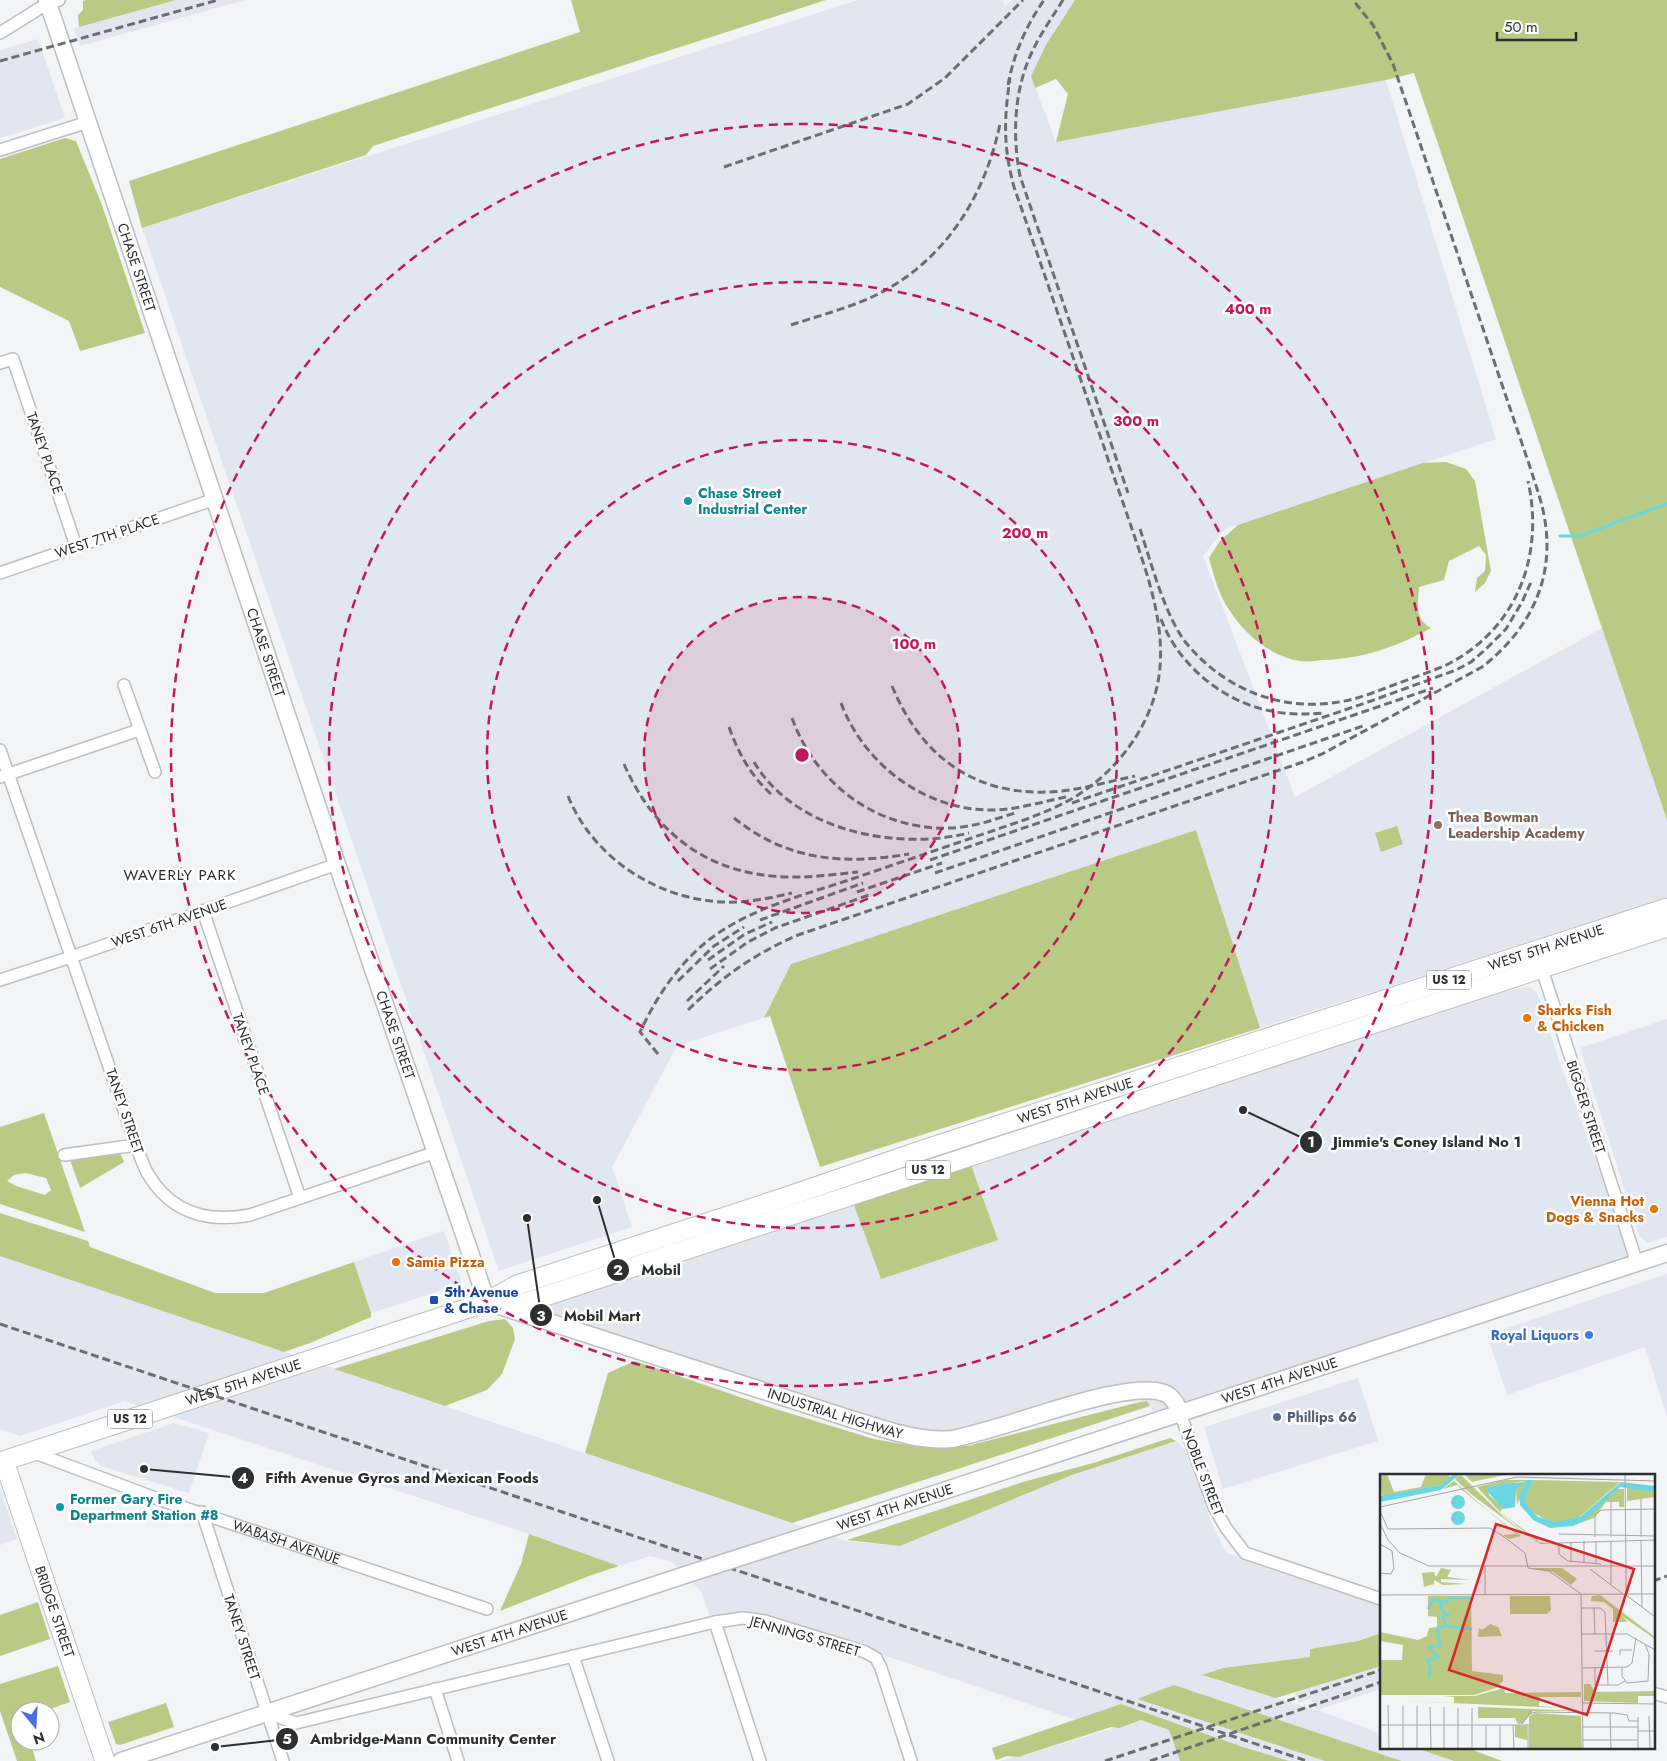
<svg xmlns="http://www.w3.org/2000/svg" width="1667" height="1761" viewBox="0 0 1667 1761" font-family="Jost,sans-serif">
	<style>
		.built { fill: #e1e7f0 }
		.green { fill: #b9ca85; fill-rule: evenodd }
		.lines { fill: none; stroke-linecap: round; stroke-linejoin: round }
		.stream { stroke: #6bd6e0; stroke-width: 3 }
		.street-casing { stroke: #bcbec0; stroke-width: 14 }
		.secondary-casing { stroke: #bcbec0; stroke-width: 19 }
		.primary-casing { stroke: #bcbec0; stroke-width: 21 }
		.street { stroke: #fff; stroke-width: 11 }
		.secondary { stroke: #fff; stroke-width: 16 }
		.primary { stroke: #fff; stroke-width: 19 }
		.rail { stroke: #6d6e70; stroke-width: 3; stroke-dasharray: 8 4; stroke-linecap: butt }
		.secondary-bridge-casing { stroke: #bcbec0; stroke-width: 19; stroke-linecap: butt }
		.secondary-bridge { stroke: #fff; stroke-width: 16 }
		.ring { fill: none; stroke: #c2185b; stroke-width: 2.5; stroke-dasharray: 9 6 }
		.culture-dot { fill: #0f9aa8; stroke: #fff; stroke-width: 2 }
		.education-dot { fill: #8d6e63; stroke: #fff; stroke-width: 2 }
		.food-dot { fill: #e8710a; stroke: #fff; stroke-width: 2 }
		.transit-dot { fill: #1a4fb4; stroke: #fff; stroke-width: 2 }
		.shop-dot { fill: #3f7fe0; stroke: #fff; stroke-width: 2 }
		.service-dot { fill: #5c6f8a; stroke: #fff; stroke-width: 2 }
		.labels { text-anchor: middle; stroke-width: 5; stroke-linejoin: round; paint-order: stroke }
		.shield { fill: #fff; stroke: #6c6d6d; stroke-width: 1 }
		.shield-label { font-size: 12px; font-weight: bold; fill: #2d2e2f }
		.street-label { font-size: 14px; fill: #2d2e2f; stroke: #fff }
		.culture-label { font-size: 14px; font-weight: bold; fill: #0d838f; stroke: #fff; text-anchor: start }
		.education-label { font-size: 14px; font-weight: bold; fill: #785e54; stroke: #fff; text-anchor: start }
		.food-label { font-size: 14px; font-weight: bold; fill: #c56008; stroke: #fff; text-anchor: start }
		.transit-label { font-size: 14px; font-weight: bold; fill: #164399; stroke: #fff; text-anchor: start }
		.shop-label { font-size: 14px; font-weight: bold; fill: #366cbe; stroke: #fff; text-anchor: end }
		.service-label { font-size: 14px; font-weight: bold; fill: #4e5e75; stroke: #fff; text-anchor: start }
		.neighbourhood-label { font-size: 15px; letter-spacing: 1px; fill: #28292b; stroke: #fff }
		.inset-river { fill: none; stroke: #6bd6e0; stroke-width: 2.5 }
		.inset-road { fill: none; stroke: #a3a5a6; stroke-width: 1 }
		.view { fill: #d62828; fill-opacity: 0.15; stroke: #d62828; stroke-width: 2.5 }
		.inset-edge { fill: none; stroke: #2d2e2f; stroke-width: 2.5 }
		.centre { fill: #c2185b; stroke: #fff; stroke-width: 2.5 }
		.ring-label { font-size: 15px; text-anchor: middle; font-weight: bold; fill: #c2185b; stroke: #fff; stroke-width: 5; stroke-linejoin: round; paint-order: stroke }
		.leader { fill: none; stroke: #2d2e2f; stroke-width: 2 }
		.callout-dot { fill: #2d2e2f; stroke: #fff; stroke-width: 2 }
		.mark-label { font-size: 15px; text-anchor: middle; font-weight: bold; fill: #fff }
		.callout-label { font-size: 15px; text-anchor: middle; font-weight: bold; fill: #2d2e2f; stroke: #fff; stroke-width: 5; stroke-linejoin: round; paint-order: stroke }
	</style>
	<rect width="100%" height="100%" fill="#f2f4f6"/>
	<g class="built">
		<polygon points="176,0 245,0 80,46 74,28"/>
		<polygon points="858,0 1003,0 1005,6 1013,0 1078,0 1066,13 1047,43 1031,76 1056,142 1386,80 1496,439 1225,529 1203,556 1295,797 1602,628 1667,821 1667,897 1260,1028 1196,830 791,964 764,1018 677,1046 612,1167 632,1227 499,1271 142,228"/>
		<polygon points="38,39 65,118 0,138 0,50"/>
		<polygon points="1528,986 1537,992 1558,1057 1632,1261 1157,1419 1147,1401 1054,1406 944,1434 912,1430 532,1308 854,1205 881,1278 971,1165 1438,1008"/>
		<polygon points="1667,1019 1667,1237 1648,1243 1639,1236 1580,1048"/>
		<polygon points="444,1231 462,1284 371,1313 354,1262"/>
		<polygon points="0,1256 845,1541 900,1546 1072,1475 1176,1441 1186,1451 1212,1524 1226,1552 1249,1562 1381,1605 1381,1633 1358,1641 1310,1649 1310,1657 1223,1668 1203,1676 1316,1710 1311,1699 1298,1703 1295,1692 1381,1666 1381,1689 1318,1710 1381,1734 1381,1747 1413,1747 1454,1761 1402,1761 1174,1686 1138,1699 1325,1761 1289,1761 1243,1747 1121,1704 1076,1720 764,1615 749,1612 710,1617 701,1591 671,1561 650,1556 619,1566 529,1534 125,1401 20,1436 0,1429"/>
		<polygon points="1667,1274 1667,1416 1645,1347 1507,1395 1487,1335"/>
		<polygon points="1358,1378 1378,1441 1223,1489 1204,1427"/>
		<polygon points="174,1423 209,1433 189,1493 101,1466 95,1460 91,1451"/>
		<polygon points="0,1488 17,1539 0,1545"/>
		<polygon points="1141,1720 1169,1729 1180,1761 1000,1761 1013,1757 1018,1757"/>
	</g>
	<g class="green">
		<polygon points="86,0 176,0 79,27 78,15 83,10 83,1"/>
		<polygon points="571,0 826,0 373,146 366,155 142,228 129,181 580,32"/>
		<polygon points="1075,0 1667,0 1667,820 1414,73 1386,80 1056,142 1068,94 1056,79 1035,88 1031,76 1047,43"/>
		<polygon points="65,138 76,141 102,205 145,333 80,351 69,321 0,287 0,159"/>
		<path d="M1446,462L1466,469L1475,481L1491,571L1485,583L1475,592L1477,578L1485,571L1486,555L1479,546L1449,561L1444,580L1419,587C1418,604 1414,619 1431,628C1396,647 1362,659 1323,660C1315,661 1307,662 1300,661C1272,657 1244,634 1230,611C1219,596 1214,576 1209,558L1220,541L1238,525L1423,463Z"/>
		<polygon points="1397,826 1403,844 1381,852 1375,833"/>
		<polygon points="1196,830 1260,1028 820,1167 770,1016 764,1018 791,964"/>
		<path d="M44,1113L85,1232L0,1204V1127ZM25,1173L46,1178L51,1190L45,1195L16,1186L7,1181L14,1175Z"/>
		<polygon points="120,1153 124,1162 80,1188 70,1160"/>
		<polygon points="971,1165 998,1240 881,1279 854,1205"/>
		<polygon points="0,1213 88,1241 90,1247 215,1293 264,1293 354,1262 371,1313 371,1317 310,1343 284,1352 0,1256"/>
		<polygon points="505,1319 513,1328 515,1339 502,1374 487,1390 445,1406 334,1369 489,1321"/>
		<polygon points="635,1361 766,1406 874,1439 918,1447 967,1446 1140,1402 1147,1401 1150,1406 792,1523 585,1453 608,1373"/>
		<polygon points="1170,1438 1176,1441 1072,1475 900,1546 847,1540 1023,1482 1093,1463"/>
		<polygon points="529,1534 619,1566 589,1576 500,1611 521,1564"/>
		<polygon points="38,1602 50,1639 0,1656 0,1615"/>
		<polygon points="1381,1633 1381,1666 1276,1698 1202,1675 1223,1668 1310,1657 1310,1649 1358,1641"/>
		<polygon points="58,1666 70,1702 44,1711 20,1711 20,1741 30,1741 36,1761 17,1761 0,1711 0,1684"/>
		<polygon points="1174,1685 1402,1761 1325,1761 1137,1699"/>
		<polygon points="166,1703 174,1727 120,1745 116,1744 108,1722"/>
		<polygon points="1121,1704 1243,1747 1289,1761 1180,1761 1169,1730 1141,1720 1119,1728 1111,1727 1018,1757 1007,1756 996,1760 992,1748"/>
		<polygon points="1413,1747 1465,1747 1502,1761 1454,1761"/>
	</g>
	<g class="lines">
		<polyline class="stream" points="1560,536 1579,536 1667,504"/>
		<g class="street-casing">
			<g id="street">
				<polyline points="0,33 48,3 59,0"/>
				<polyline points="0,150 88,122"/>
				<polyline points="0,363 13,359 76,546"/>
				<polyline points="0,573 215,499"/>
				<polyline points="124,685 155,772"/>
				<path d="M0,750L136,1145C140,1155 143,1166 148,1174C171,1213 208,1223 250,1215L436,1152"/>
				<polyline points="0,777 139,730"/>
				<polyline points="203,911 300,1198"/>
				<polyline points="1540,963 1637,1263"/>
				<polyline points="0,980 71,957 337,864"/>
				<polyline points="64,1155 136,1145"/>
				<polyline points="1180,1413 1214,1507 1226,1528 1245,1553 1381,1599"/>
				<path id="s1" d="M32,1452L158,1499L487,1609"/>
				<polyline points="202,1512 283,1761"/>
				<polyline points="715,1622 760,1761"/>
				<polyline points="573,1656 608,1761"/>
				<polyline points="435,1689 458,1761"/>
				<polyline points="1653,1693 1667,1697"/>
				<polyline points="267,1713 296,1723 715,1622 743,1618 765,1621 865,1652 876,1658 881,1668 911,1761"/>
			</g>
		</g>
		<g class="secondary-casing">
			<g id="secondary">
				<path id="s2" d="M47,0L337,864L487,1302L851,1419C885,1429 917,1442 953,1439C978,1433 1002,1426 1027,1418C1058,1409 1135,1382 1164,1393C1173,1396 1177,1405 1180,1413"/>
				<path id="s3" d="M834,1527L1667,1253"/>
				<path id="s4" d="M121,1761L685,1575"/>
			</g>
		</g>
		<g class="primary-casing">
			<g id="primary">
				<polyline points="487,1302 524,1303 1667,927"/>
				<path id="s5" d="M4,1461L105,1761"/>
				<path id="s6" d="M0,1462L487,1302L517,1285L783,1198L923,1150L1667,908"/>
			</g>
		</g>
		<use href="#street" class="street"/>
		<use href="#secondary" class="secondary"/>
		<use href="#primary" class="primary"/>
		<g class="rail">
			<path d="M1063,0C1053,16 1041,33 1033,50C1014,88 1012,135 1020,176L1128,493"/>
			<polyline points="0,61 218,0"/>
			<path d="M1008,85C1014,53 1026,26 1044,0"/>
			<polyline points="724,167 908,104 945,78 1023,0"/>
			<path d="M791,325C824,314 861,305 891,287C951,251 986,191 1000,124"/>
			<path d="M1140,529C1151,562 1165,617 1187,644C1229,694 1292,716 1357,698C1371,694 1385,688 1399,683C1417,676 1435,671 1452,662C1519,625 1544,553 1528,481"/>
			<path d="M1161,619C1179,667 1227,705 1277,712C1293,715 1308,714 1324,713"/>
			<path d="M892,686C920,754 972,795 1048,792C1077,791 1106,782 1135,776"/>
			<path d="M841,703C864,764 924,810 991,810C1016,810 1041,802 1066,797"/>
			<path d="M792,718C816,785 879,831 951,828C974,827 996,819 1018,812"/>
			<path d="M729,727C738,752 750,775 771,794"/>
			<path d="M754,762C795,831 895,851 969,833"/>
			<path d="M624,764C657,839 715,878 797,877C818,877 838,874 858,872"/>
			<path d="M568,796C593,858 658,900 724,902C747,903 770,898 792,893"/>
			<polyline points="1072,803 1371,701 1456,670 1471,662 1485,650 1506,629 1522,602 1531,582"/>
			<path d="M734,818C788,861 842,865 909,854"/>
			<polyline points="930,860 1433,688"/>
			<polyline points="935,873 1363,726"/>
			<polyline points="857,892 942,863"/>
			<polyline points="760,920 863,883"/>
			<polyline points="708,960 745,934 772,922"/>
			<polyline points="710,969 748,942 775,928 869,895"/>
			<polyline points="678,981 714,946 744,927"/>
			<polyline points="687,1001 724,966"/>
			<path d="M688,1010C722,977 754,954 798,935L1303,762L1322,754L1482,667C1531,629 1556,577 1544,515C1541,499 1535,483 1530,467L1393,64L1373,25L1353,0"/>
			<path d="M658,1054L640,1032C657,996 678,964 710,939C751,908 804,895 852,879C910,859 969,839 1027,819C1045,812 1062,805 1078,795C1119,769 1152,724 1159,676C1166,626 1148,576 1132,529C1123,502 1113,475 1104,447C1074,360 1044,273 1014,187C1003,146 1004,119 1010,78"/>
			<polyline points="0,1324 1307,1761"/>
			<polyline points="1653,1581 1667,1576"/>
			<polyline points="1105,1761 1381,1670"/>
			<polyline points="1150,1761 1381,1682"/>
		</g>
		<g class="secondary-bridge-casing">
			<polyline id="secondary-bridge" points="685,1575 834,1527"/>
		</g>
		<use href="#secondary-bridge" class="secondary-bridge"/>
	</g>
	<circle cx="802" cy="755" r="158" fill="#c2185b" fill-opacity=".12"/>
	<g class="ring">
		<circle cx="802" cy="755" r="158"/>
		<circle cx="802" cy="755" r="315"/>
		<circle cx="802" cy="755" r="473"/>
		<circle cx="802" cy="755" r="631"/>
	</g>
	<g class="culture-dot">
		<circle cx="688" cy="501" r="5"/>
		<circle cx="60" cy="1507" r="5"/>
	</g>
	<circle class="education-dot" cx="1438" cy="825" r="5"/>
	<g class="food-dot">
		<circle cx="1527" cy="1018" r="5"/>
		<circle cx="1654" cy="1209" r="5"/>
		<circle cx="396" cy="1262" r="5"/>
	</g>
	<rect class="transit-dot" x="429" y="1295" width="10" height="10" rx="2.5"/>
	<circle class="shop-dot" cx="1589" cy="1335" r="5"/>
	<circle class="service-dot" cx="1277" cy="1417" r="5"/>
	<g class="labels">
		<g class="shield">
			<rect x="1426.5" y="970.5" width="45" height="19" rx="4"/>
			<rect x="905.5" y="1160.5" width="45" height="19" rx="4"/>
			<rect x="107.5" y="1409.5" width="45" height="19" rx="4"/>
		</g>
		<g class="shield-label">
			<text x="1449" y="984">US 12</text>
			<text x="928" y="1174">US 12</text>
			<text x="130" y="1423">US 12</text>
		</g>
		<g class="street-label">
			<text dy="5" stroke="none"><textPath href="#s2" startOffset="282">CHASE STREET</textPath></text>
			<text transform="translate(45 453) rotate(71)" y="5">TANEY PLACE</text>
			<text transform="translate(107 536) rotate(-19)" y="5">WEST 7TH PLACE</text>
			<text dy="5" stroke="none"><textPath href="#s2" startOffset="688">CHASE STREET</textPath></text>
			<text transform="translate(169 923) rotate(-19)" y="5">WEST 6TH AVENUE</text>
			<text dy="5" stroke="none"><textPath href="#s6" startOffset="1630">WEST 5TH AVENUE</textPath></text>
			<text dy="5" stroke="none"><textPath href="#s2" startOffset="1092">CHASE STREET</textPath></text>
			<text transform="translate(251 1054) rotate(71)" y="5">TANEY PLACE</text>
			<text dy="5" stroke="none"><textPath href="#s6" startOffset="1135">WEST 5TH AVENUE</textPath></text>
			<text transform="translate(1586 1107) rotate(72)" y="5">BIGGER STREET</text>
			<text transform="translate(125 1111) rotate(71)" y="5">TANEY STREET</text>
			<text dy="5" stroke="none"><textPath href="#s3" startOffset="469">WEST 4TH AVENUE</textPath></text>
			<text dy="5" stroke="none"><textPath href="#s6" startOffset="256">WEST 5TH AVENUE</textPath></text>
			<text dy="5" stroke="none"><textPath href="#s2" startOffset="1740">INDUSTRIAL HIGHWAY</textPath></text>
			<text transform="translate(1203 1472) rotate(69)" y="5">NOBLE STREET</text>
			<text dy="5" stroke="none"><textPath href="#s3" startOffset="64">WEST 4TH AVENUE</textPath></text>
			<text dy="5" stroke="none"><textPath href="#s1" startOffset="270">WABASH AVENUE</textPath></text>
			<text dy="5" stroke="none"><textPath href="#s5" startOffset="159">BRIDGE STREET</textPath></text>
			<text dy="5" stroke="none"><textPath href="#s4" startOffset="409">WEST 4TH AVENUE</textPath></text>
			<text transform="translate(805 1636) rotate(16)" y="5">JENNINGS STREET</text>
			<text transform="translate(242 1637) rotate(72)" y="5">TANEY STREET</text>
		</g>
		<g class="culture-label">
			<text x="698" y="498">Chase Street<tspan x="698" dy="16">Industrial Center</tspan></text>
			<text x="70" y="1504">Former Gary Fire<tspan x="70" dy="16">Department Station #8</tspan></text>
		</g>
		<g class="education-label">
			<text x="1448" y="822">Thea Bowman<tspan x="1448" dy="16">Leadership Academy</tspan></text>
		</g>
		<g class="food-label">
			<text x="1537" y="1015">Sharks Fish<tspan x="1537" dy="16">&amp; Chicken</tspan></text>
			<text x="1644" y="1206" text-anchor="end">Vienna Hot<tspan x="1644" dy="16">Dogs &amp; Snacks</tspan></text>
			<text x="406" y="1267">Samia Pizza</text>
		</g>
		<g class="transit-label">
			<text x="444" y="1297">5th Avenue<tspan x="444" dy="16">&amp; Chase</tspan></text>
		</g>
		<g class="shop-label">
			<text x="1579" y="1340">Royal Liquors</text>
		</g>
		<g class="service-label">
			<text x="1287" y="1422">Phillips 66</text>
		</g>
		<g class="neighbourhood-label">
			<text x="180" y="880">WAVERLY PARK</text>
		</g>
	</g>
	<g transform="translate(1380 1474)">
		<rect width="275" height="275" fill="#f2f4f6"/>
		<path d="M0,0H7L14,18L41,13L46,0H67L72,4L61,11L2,22ZM80,0L125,44L158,70L91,20L75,5ZM84,0H129L92,8ZM125,6H147L137,31L136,16L144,7L108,13L109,21L123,34L120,38L148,59L156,62L158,68L172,70H160L131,47L121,39L97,13ZM153,6L240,8L197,45L172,49L148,36L143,26ZM74,7L108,37L141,62L129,65L123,61L136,60L81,15L78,11L63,15ZM247,12L275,18V23L247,27ZM237,15H244V33H239V28H226L214,44L200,49ZM61,94L71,96L67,103L90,106L61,105V108L86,110L63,111L54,106V110L44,113L42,99L54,98L56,103ZM150,94H182L197,105L191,111L173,98ZM220,121L275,163V165L242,142L248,148H233V135L224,128L211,127L212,122ZM48,122H91L92,197L123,201V207L116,214L94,221H0V186H22L23,171L0,167V158L38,166L47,162L49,154L57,153V143L48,142ZM130,122H170L171,136L167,140H130ZM110,150L118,153L122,162L98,163L99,154L102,156ZM204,210H210L215,218L275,217V222H258V229L204,227ZM124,214L125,219L201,218V223H160L159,232L185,234L0,226L74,229V223L64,222H95ZM98,233L201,237H153L143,249L138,250L135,244H98ZM155,239L201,242L202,275H149V242ZM135,251L147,252V266L135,263Z" fill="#b9ca85"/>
		<path d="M74,0H80L61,16L0,28V22L61,11ZM147,6H153L144,26L149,34L158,43L175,48L200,43L241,8L275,12V18L240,13L204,47L193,52L170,54L153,46L140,31L139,22ZM144,8L136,16L135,33L123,35L107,17L108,13L123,10ZM71 28a7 7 0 1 1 14 0a7 7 0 1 1-14 0ZM71 44a7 7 0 1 1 14 0a7 7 0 1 1-14 0Z" fill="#6bd6e0"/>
		<path class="inset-river" d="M48,135L53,125L66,128L69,124H90M64,152L92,155M48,204L51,194L47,186L58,183L49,173L60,172L57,155L66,151L63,142L68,141L61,135V127"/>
		<path class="inset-road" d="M245,0L246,92M261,25V63M231,27V63M0,33L137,3L275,7M0,37L8,55L110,54L121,61M0,49L8,66L20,79L49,92H275M120,60L145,79L148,94L169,97L201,120L203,275M179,60L275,62M215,63V42L221,36L275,35M261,66L262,133M204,67V88M231,67V110M0,70L12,77L14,94L11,100L0,99M191,87V69M216,89V67M221,90L188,87L179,80V69L275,66M246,92V120M210,95L243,120M0,121L275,120M105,121V92M246,121L275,143M202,134H220L225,138L228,211M214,134L215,160M202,160H247L275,176M215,177H233M240,181V176H252M202,194L247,193L252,189L256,164M215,194V211H238L245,207M242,194V202L247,209L268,207L269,180L265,170M203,229L275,230M8,231L9,275M23,232V275M37,232V275M50,233L51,275M64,233V275M78,234V275M92,234V275M230,239L231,275M269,242L270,274M258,243V275M142,250L149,240L156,238L234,239L247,241L249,247H258M148,250V275M0,251H148M106,251V275M120,251V275M133,251L134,275M203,253H258M258,257H275M203,266H258"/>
		<path class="view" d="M116,50L254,95L207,241L69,196Z"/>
		<rect width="275" height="275" class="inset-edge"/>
	</g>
	<circle cx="802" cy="755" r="8" class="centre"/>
	<g class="ring-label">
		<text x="1248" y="314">400 m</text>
		<text x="1136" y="426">300 m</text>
		<text x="1025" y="538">200 m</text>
		<text x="914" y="649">100 m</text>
	</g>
	<path class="leader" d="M1243 1110L1311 1142M597 1200L618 1270M527 1218L541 1315M144 1469L243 1478M215 1747L287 1739"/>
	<g class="callout-dot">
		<circle cx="1243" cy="1110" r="5"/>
		<circle cx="597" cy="1200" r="5"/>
		<circle cx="527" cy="1218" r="5"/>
		<circle cx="144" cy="1469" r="5"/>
		<circle cx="215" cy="1747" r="5"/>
		<circle cx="1311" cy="1142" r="12"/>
		<circle cx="618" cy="1270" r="12"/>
		<circle cx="541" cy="1315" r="12"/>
		<circle cx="243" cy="1478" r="12"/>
		<circle cx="287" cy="1739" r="12"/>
	</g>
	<g class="mark-label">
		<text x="1311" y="1147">1</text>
		<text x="618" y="1275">2</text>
		<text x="541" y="1321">3</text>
		<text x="243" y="1483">4</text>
		<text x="287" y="1744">5</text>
	</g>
	<g class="callout-label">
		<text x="1427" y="1147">Jimmie's Coney Island No 1</text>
		<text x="661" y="1275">Mobil</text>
		<text x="602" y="1321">Mobil Mart</text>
		<text x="402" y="1483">Fifth Avenue Gyros and Mexican Foods</text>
		<text x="433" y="1744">Ambridge-Mann Community Center</text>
	</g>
	<g transform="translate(35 1726) rotate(162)"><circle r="24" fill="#ffffff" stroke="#ababac"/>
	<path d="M0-4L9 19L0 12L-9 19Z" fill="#4a6de0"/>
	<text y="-8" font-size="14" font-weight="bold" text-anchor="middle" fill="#2d2e2f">N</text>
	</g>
	<path d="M1497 32v8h79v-8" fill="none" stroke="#2d2e2f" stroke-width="2.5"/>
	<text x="1504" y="32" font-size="15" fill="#2d2e2f" stroke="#ffffff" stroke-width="4" paint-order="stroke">50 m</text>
</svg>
